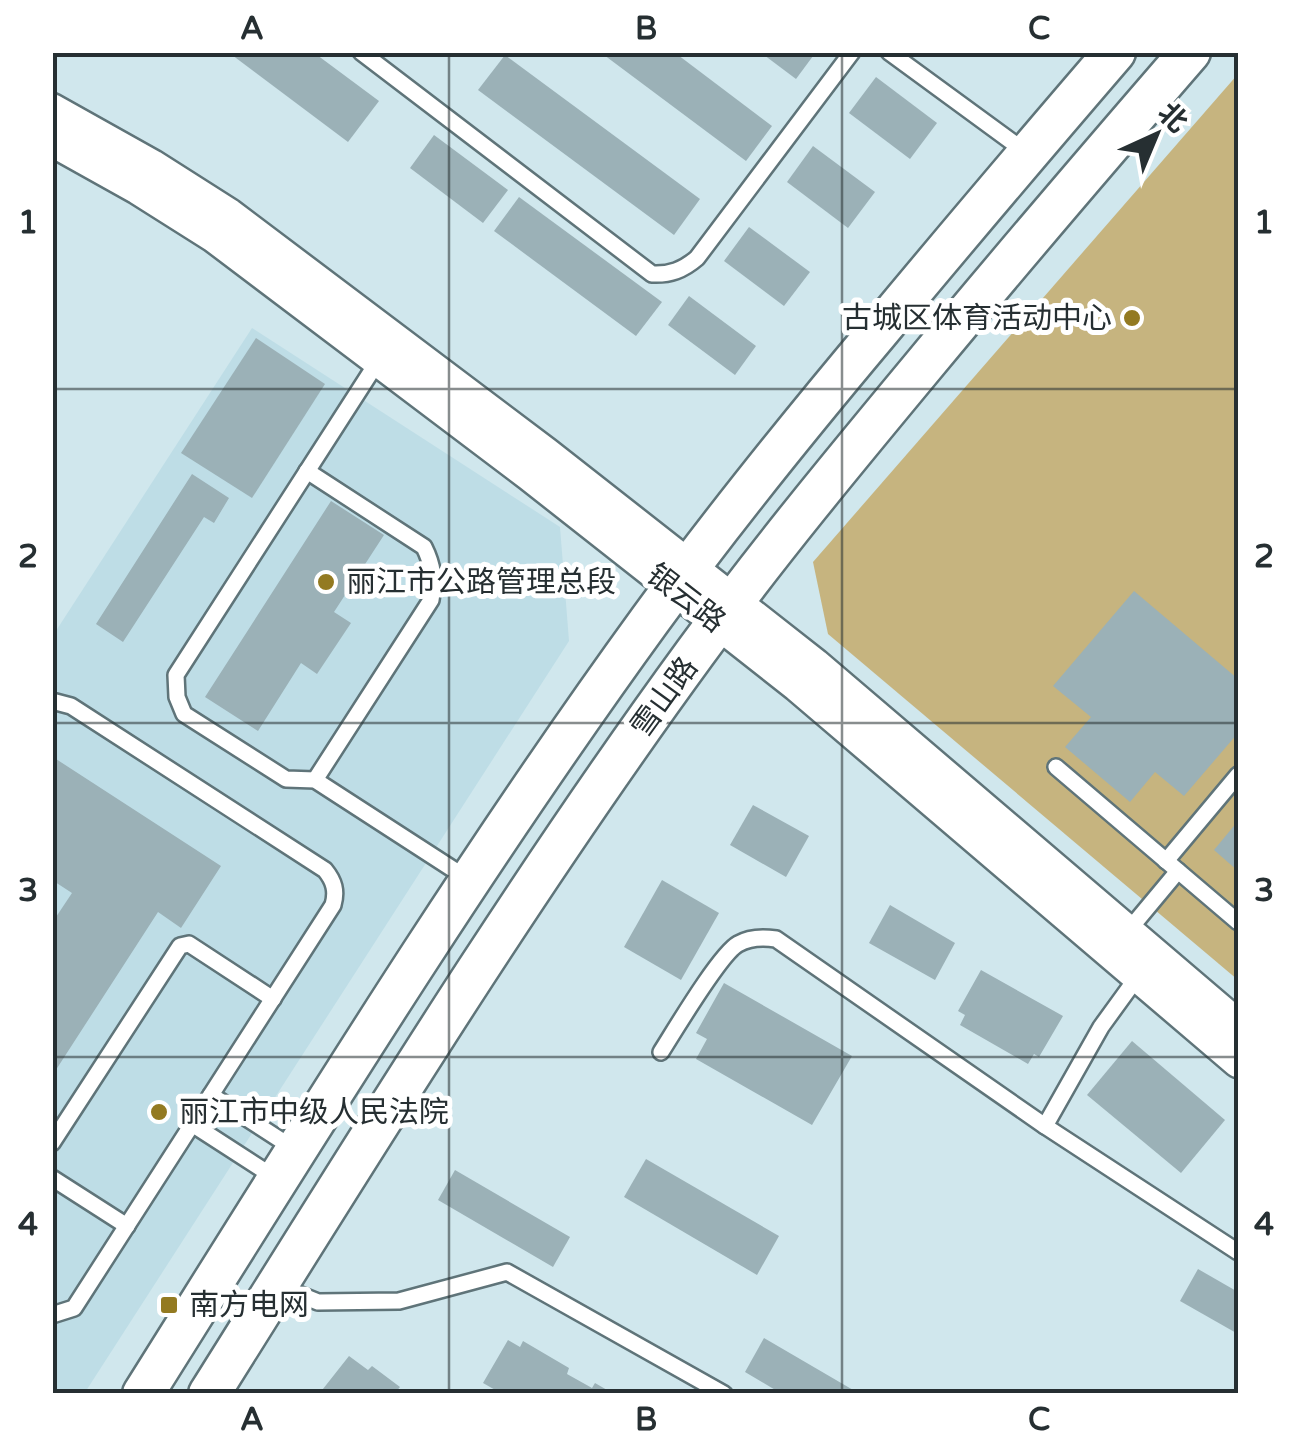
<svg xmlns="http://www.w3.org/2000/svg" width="1291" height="1446" viewBox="0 0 1291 1446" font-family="'Varela Round','Noto Sans SC',sans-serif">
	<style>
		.built { fill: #bedde6 }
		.green { fill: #c6b47f }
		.building { fill: #9bb1b7 }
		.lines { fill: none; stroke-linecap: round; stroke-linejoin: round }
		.lane-casing { stroke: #5f7479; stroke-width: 20 }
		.street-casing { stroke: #5f7479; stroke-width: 35 }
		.secondary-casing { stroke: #5f7479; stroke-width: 45 }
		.lane { stroke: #fff; stroke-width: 15 }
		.street { stroke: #fff; stroke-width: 30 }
		.secondary { stroke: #fff; stroke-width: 40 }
		.grid { fill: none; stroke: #262f32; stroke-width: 2.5; stroke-opacity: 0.55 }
		.poi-dot { fill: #937a21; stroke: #fff; stroke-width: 4 }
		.labels { text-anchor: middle; stroke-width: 10; stroke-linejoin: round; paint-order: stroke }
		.poi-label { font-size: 30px; fill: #262f32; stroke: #fff; text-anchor: start }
		.street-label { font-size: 30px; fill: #262f32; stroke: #fff }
		.neatline { fill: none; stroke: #262f32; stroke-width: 4 }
		.grid-label { font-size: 32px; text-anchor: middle; font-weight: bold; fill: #262f32 }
	</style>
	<rect width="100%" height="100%" fill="#d0e7ed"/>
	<polygon class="built" points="252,328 560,527 569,641 84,1394 52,1393 52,637"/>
	<polygon class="green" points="1238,74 1238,980 828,634 813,562"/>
	<g class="building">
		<polygon points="228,52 313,52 379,101 348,142"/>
		<polygon points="600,52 674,52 772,126 746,161"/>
		<polygon points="760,52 816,52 796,79"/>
		<polygon points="505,55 700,199 674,235 478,90"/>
		<polygon points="876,77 937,123 910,159 849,113"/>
		<polygon points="434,135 508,190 483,223 410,168"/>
		<polygon points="813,146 875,192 848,228 787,182"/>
		<polygon points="519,197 662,302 636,336 494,231"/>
		<polygon points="749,227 810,272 784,306 724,261"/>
		<polygon points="689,296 756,346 735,375 668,325"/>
		<polygon points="256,338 325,384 252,498 181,453"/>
		<polygon points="192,474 229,498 214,523 204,517 123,642 96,624"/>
		<polygon points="331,501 384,535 334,612 351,623 317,674 301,663 258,731 205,697"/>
		<polygon points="1134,591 1238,679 1238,733 1184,796 1155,772 1130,802 1065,747 1091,717 1053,686"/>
		<polygon points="56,759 221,866 181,928 158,912 52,1076 52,923 72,893 52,880 52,764"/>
		<polygon points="753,805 809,836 786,877 730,845"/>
		<polygon points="1238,821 1238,871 1214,850"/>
		<polygon points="662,880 719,913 681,980 624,947"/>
		<polygon points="890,905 955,943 935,980 869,943"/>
		<polygon points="981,970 1063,1016 1039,1057 1034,1054 1028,1064 960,1025 965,1015 958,1011"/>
		<polygon points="724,983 852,1056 812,1125 696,1059 707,1039 696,1033"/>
		<polygon points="1132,1041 1225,1120 1181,1173 1087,1095"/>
		<polygon points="646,1159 779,1236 757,1275 624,1197"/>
		<polygon points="455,1170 570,1237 553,1267 438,1200"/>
		<polygon points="1198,1269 1238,1292 1238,1334 1180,1301"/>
		<polygon points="764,1338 860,1394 782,1394 745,1372"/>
		<polygon points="508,1340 520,1347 523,1341 569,1368 567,1374 592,1388 595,1383 614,1394 495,1394 497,1391 483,1383"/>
		<polygon points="349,1356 368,1370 372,1366 400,1387 394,1394 319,1394"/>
	</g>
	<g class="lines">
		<g class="lane-casing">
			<g id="lane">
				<path d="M361,52L652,274C670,275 683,270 697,258L852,52"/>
				<polyline points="889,52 1027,153"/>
				<polyline points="378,361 176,675 177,697 184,714 286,779 315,780 468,879"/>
				<path d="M307,471L424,547C433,565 435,580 431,600L315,780"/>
				<path d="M52,701L71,706L325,870C334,881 337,891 333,905L74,1308L52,1315"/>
				<polyline points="1056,767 1238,922"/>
				<polyline points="1166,861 1238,775"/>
				<polyline points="1128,931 1178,871"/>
				<path d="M661,1052C675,1030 720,954 738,944C750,937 763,937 776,939L1045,1126L1238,1252"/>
				<polyline points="211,1095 296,1150"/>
				<polyline points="192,1124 277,1179"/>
				<polyline points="1045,1126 1101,1027 1138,976"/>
				<polyline points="52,1143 180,946 189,944 273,999"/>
				<polyline points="52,1178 127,1226"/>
				<polyline points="281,1287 318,1302 399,1301 507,1272 724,1394"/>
			</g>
		</g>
		<g class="street-casing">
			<g id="street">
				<polyline points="52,109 152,165 229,214 546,453 815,664 1238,1025"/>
				<polyline points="52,141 138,189 214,237 529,475 797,686 1238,1062"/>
			</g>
		</g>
		<g class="secondary-casing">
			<g id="secondary">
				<path d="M143,1394C307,1133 469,869 650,620C722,521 799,426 878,332C956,238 1035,145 1115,52"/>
				<path d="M209,1394C366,1144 521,891 695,653C768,553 846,459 924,365C1011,260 1100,156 1190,52"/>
			</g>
		</g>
		<use href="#lane" class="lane"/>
		<use href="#street" class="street"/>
		<use href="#secondary" class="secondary"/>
	</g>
	<path class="grid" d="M449,52V1394M842,52V1394M52,389H1238M52,723H1238M52,1057H1238"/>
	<g class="poi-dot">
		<circle cx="1132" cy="318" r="10"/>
		<circle cx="326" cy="582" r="10"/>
		<circle cx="159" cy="1112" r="10"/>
		<rect x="159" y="1295" width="20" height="20" rx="5"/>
	</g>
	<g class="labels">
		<g class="poi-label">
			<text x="1112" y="328" text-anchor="end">古城区体育活动中心</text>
			<text x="346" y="592">丽江市公路管理总段</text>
			<text x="179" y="1122">丽江市中级人民法院</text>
			<text x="189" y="1315">南方电网</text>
		</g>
		<g class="street-label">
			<text transform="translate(686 598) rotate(38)" y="10">银云路</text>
			<text transform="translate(664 697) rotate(-54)" y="10">雪山路</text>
		</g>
	</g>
	<rect width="1291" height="1446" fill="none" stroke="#ffffff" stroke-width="110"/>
	<g transform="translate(1156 135) rotate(44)" stroke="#ffffff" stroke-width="8" paint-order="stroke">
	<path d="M0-8L18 38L0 25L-18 38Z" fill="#262f32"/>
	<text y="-15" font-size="28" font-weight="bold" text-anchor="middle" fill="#262f32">北</text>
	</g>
	<rect x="55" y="55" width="1181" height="1336" class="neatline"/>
	<g class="grid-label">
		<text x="252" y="39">A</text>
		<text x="646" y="39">B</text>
		<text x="1039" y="39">C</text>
		<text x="28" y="233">1</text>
		<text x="1264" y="233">1</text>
		<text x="28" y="567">2</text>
		<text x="1264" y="567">2</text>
		<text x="28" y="901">3</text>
		<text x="1264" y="901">3</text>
		<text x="28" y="1235">4</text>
		<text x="1264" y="1235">4</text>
		<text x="252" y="1430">A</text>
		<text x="646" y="1430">B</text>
		<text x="1039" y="1430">C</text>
	</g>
</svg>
